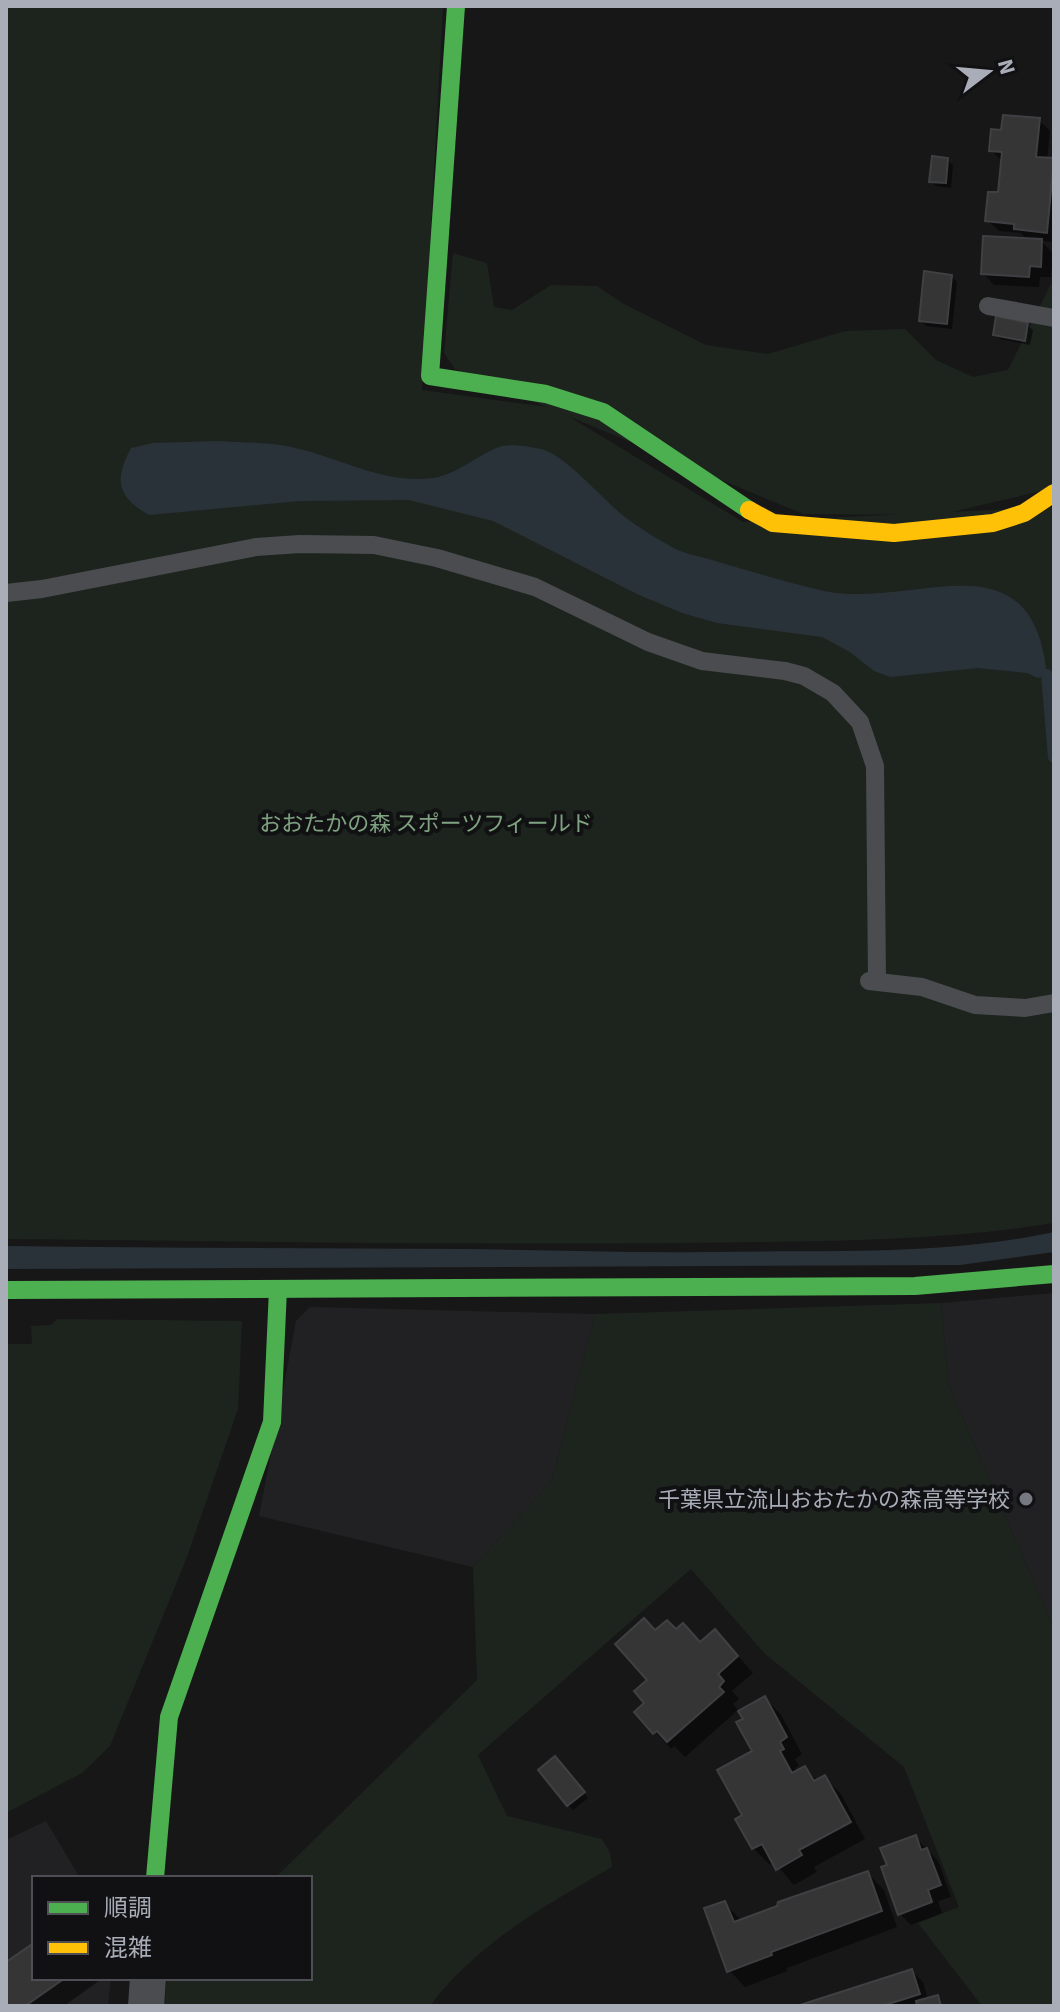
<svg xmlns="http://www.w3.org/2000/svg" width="1060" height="2012" viewBox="0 0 1060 2012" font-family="'Source Sans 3','Noto Sans JP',sans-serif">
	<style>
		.built { fill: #212123 }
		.green { fill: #1d241e }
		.water { fill: #2a3239 }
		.shadow { fill: #0007 }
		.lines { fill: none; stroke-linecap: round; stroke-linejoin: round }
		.stream { stroke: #2a3239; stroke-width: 12 }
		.building { fill: #353536; stroke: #3f4043; stroke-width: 2 }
		.lane { stroke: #4b4c50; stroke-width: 18 }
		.street { stroke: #4b4c50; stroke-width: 36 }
		.fast { stroke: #4caf50; stroke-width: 18 }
		.slow { stroke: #ffc107; stroke-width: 18 }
		.poi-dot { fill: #757880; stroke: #111113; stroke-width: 3 }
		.labels { text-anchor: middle; stroke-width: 8; stroke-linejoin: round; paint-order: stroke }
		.park-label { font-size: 22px; fill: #7fa381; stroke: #111113 }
		.poi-label { font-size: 22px; fill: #a8adb8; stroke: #111113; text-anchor: end }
	</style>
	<rect width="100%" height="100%" fill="#171717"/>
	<g class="built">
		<polygon points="1054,1293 1054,1629 949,1386 941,1303"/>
		<polygon points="310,1307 595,1314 552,1481 473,1567 259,1516 296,1321"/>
		<polygon points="46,1821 80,1878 34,1878 34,1978 111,1978 108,2006 6,2006 6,1840"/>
	</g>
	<g class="green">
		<path d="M6,6H443L422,390L555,408L743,522L1054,507V1223C928,1243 801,1241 673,1243C451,1245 228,1241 6,1239Z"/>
		<polygon points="453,253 487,263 494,307 512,310 551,285 597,286 622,303 706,345 768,354 845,331 905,329 936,360 973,377 1008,370 1051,284 1054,283 1054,488 939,515 803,514 455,369 444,353"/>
		<path d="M941,1303L949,1386L1054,1629V2006H982L918,1923L959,1907L904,1767L764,1653L691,1569L478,1755L507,1816L602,1839L610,1853L612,1867C546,1905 476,1944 430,2006H164L167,1978H310V1878H275L477,1680L473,1567L552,1481L595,1314Z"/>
		<polygon points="57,1319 242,1321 238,1409 187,1557 110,1746 82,1773 6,1813 6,1344 32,1344 31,1326 51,1325"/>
	</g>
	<g class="water">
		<path d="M220,441C242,443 265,442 286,446C336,455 381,485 434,478C458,474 477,455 499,447C512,443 529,447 541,449C566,455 604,501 626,518C640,528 657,539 672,547C684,554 699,556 712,560C749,571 786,582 824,591C914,610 1032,530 1047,675L1038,678L1027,673L978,668L890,677L874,671L850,652L822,637L717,623L682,613L637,594L493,521L409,500L300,501L149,515C117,497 114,480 131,448L153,443Z"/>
		<path d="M1054,1232V1252L960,1265L6,1269V1246C158,1248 309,1248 461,1249C544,1250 626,1253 709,1252C821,1250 946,1256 1054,1232Z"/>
	</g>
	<g class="shadow">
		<polygon points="1039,120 1050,131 1047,160 1054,161 1054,242 1041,241 1053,253 1051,277 1040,277 1039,287 994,285 983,273 1028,241 1021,233 999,231 987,220 999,195 1003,162 991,150 1003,132"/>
		<polygon points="947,160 953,165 951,188 936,186 931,181"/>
		<polygon points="952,277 957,282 952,329 926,326 921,321"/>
		<polygon points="1027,325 1033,330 1030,345 1000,339 995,334"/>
		<polygon points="655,1632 676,1632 701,1644 731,1648 753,1673 732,1691 739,1699 733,1704 738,1710 685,1757 674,1746 671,1749 637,1712 647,1703"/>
		<polygon points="765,1698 781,1715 802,1754 795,1759 799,1766 795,1768 798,1772 805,1768 818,1781 825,1778 841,1794 865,1839 814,1867 817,1872 794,1885 774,1862 770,1865 753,1848 744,1816"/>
		<polygon points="560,1763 588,1798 573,1810 568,1805"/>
		<polygon points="915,1837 938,1861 951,1897 938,1901 942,1913 911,1925 900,1914"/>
		<polygon points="867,1873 884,1890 897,1927 787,1968 787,1971 745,1987 729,1970 724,1903 741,1920"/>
		<polygon points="34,1945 34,1978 103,1978 64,2006 6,2006 6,1964"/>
		<polygon points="912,1971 923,1982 928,2000 937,1997 943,2006 799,2006"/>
	</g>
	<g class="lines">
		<polyline class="stream" points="1047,675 1054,757"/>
	</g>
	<g class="building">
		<polygon points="1003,115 1040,118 1036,157 1054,158 1047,233 1014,229 1014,224 985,221 988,192 998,192 1002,152 989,151 991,129 1001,130"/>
		<polygon points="932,156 948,158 946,183 929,182"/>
		<polygon points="983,236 1042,239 1041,267 1030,266 1029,277 981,274"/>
		<polygon points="924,271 952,275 947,324 919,321"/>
		<polygon points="996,316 1028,323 1025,341 993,335"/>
		<polygon points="644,1618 655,1630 667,1620 676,1629 683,1623 700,1642 715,1629 738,1656 718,1674 724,1681 719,1687 724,1692 667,1742 657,1731 653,1734 634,1712 644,1703 634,1691 647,1680 615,1644"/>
		<polygon points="765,1696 787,1737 780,1742 784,1749 780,1751 792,1773 805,1766 814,1781 825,1775 851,1822 799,1850 802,1855 776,1870 762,1844 752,1849 735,1819 742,1815 717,1770 752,1751 736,1722 743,1719 738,1711"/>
		<polygon points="555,1756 585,1792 567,1806 538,1770"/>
		<polygon points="916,1835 921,1850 927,1848 941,1885 928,1890 932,1902 898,1915 881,1867 887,1865 880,1848"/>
		<polygon points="868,1871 882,1911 771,1952 772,1955 727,1972 704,1908 725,1901 734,1922 777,1906 778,1902"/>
		<polygon points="34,1943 34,1978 65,1978 25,2006 6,2006 6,1962"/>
		<polygon points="912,1969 920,1994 882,2006 797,2006"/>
		<polygon points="938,1995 941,2006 917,2006 916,2001"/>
	</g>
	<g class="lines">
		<g class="lane">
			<polyline points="988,306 1054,318"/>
			<polyline points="6,593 42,589 256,547 300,544 374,545 437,558 535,587 648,642 702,661 785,671 804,676 833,693 860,722 875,766 877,981"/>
			<polyline points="869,981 922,987 975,1005 1025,1008 1054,1003"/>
		</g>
		<polyline class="street" points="146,2006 148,1978"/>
		<g class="fast">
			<polyline points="456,6 430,376 546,394 603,412 749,510"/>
			<polyline points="6,1290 915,1286 1054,1274"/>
			<polyline points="155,1878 169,1717 272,1422 278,1289"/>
		</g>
		<polyline class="slow" points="749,510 773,523 894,533 993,523 1024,513 1054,493"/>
	</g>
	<circle class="poi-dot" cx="1026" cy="1499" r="8"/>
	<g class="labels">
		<g class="park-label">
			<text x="426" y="831">おおたかの森 スポーツフィールド</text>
		</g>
		<g class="poi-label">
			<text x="1010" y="1507">千葉県立流山おおたかの森高等学校</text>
		</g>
	</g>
	<rect width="1060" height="2012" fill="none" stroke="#a8adb8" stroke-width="16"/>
	<rect x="32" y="1876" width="280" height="104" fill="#111113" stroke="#4d4f55" stroke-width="2"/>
	<rect x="48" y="1902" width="40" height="12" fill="#4caf50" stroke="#4d4f55" stroke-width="2"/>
	<text x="104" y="1916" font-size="24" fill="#a8adb8">順調</text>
	<rect x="48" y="1942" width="40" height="12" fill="#ffc107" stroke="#4d4f55" stroke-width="2"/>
	<text x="104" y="1956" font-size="24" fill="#a8adb8">混雑</text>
	<g transform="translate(988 72) rotate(74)" stroke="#111113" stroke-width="6" paint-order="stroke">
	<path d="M0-6L14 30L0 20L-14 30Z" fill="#a8adb8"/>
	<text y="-12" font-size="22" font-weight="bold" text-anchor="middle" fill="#a8adb8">N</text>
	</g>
</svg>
